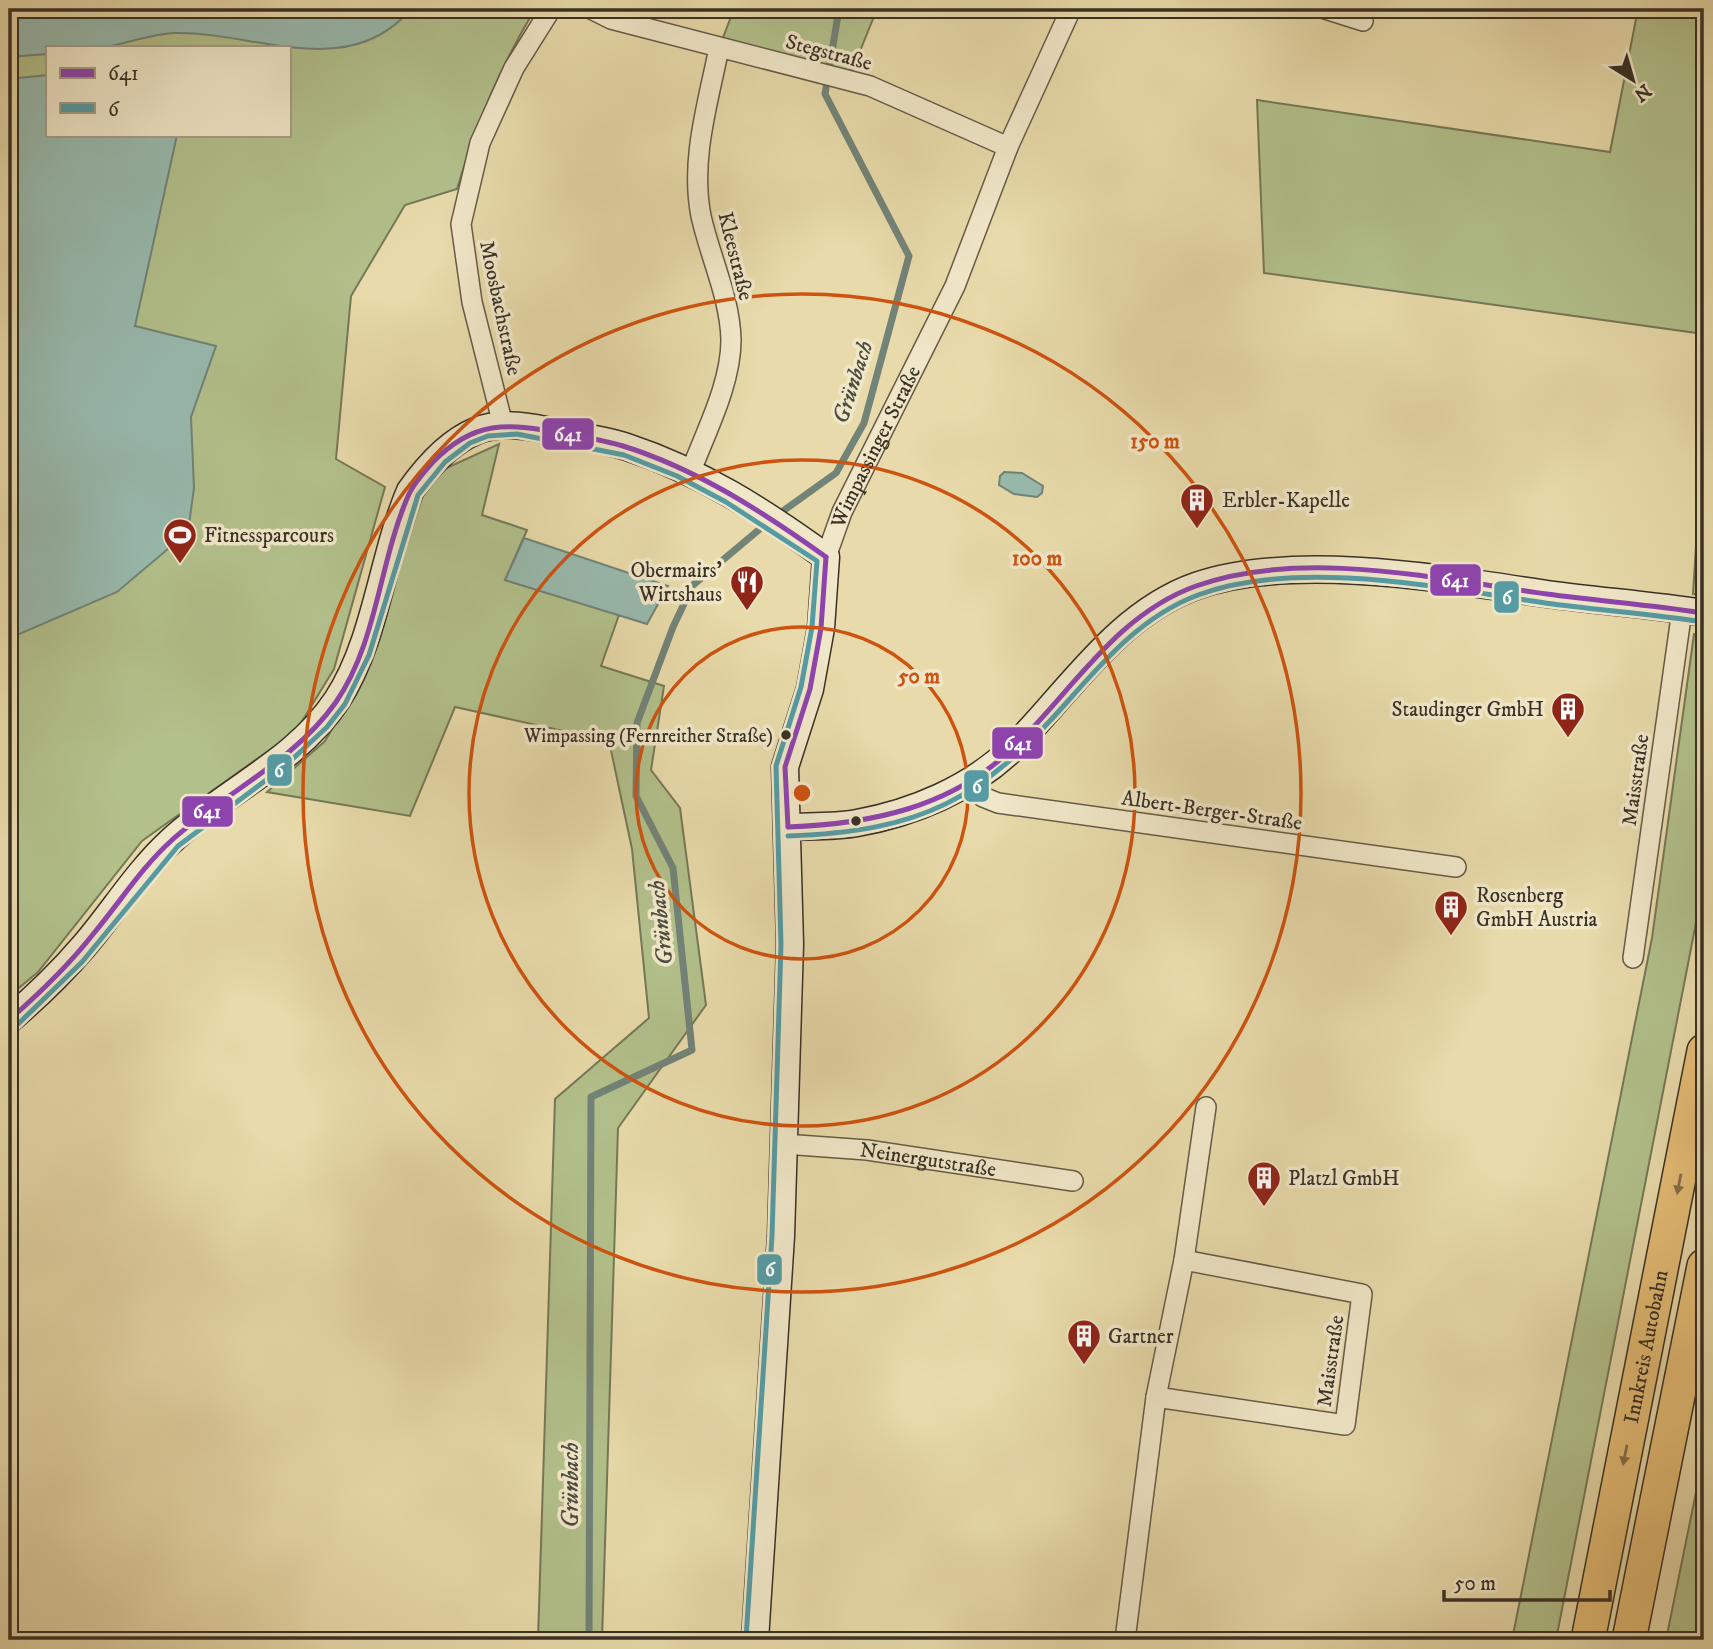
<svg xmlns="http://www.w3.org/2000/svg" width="1713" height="1649" viewBox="0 0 1713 1649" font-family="'IM FELL DW Pica',serif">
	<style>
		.green { fill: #b2c08b; stroke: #767858; stroke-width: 2; fill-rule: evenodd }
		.water { fill: #98baae; stroke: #728378; stroke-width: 2 }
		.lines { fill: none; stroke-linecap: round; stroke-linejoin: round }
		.stream { stroke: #728378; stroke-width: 7 }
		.street-casing { stroke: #655b47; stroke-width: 22 }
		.secondary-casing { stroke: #393126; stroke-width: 29 }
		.highway-casing { stroke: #393126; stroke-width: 36 }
		.street { stroke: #f0e7c8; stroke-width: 19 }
		.secondary { stroke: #f0e7c8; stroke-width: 26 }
		.highway { stroke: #e4bd75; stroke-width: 33 }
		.bus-1-casing { stroke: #f0e7c8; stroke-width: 10 }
		.bus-2-casing { stroke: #f0e7c8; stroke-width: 10 }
		.bus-1 { stroke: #8e44ad; stroke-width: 5 }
		.bus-2 { stroke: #569ba3; stroke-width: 5 }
		.oneway { fill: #86704a }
		.ring { fill: none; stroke: #ce5310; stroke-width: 3.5 }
		.bus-dot { fill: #393126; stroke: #f0e7c8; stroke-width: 2.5 }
		.labels { text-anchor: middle; stroke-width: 7; stroke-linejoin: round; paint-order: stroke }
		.bus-label { font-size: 19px; fill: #393126; stroke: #f0e7c8; text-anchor: end }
		.street-label { font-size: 21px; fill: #393126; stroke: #f0e7c8 }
		.poi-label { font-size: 21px; fill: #393126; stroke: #f0e7c8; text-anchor: start }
		.water-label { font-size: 23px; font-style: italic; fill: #4c4c41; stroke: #f0e7c8 }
		.centre { fill: #ce5310; stroke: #f0e7c8; stroke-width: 3.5 }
		.ring-label { font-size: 21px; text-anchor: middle; font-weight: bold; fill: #ce5310; stroke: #f0e7c8; stroke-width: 7; stroke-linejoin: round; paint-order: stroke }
		.line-badge { stroke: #f0e7c8; stroke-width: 2.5 }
		.badge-label { font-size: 19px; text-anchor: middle; font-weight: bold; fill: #fff }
	</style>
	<rect width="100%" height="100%" fill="#e8daaa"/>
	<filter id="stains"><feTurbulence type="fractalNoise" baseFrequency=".00286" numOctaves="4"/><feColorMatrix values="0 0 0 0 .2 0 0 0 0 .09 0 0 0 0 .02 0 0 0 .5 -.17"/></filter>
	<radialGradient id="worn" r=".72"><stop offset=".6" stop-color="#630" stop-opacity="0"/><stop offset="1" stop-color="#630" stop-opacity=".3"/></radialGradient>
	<g class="green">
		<path d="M9,9H535C499,69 477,122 457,189L405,205L351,296L336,459L385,487L334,669L296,731L142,841L38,972L9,996ZM47,47H289V135H47Z"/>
		<polygon points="734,9 877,9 852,71 719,48"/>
		<polygon points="1638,9 1704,9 1704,334 1264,273 1257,100 1610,152"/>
		<polygon points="1704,418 1704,596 1693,594"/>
		<polygon points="499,444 482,515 527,530 505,580 619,615 601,666 664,686 651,770 680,808 706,1005 618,1128 602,1640 538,1640 555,1099 649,1018 632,849 609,741 455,707 410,816 267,792 325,741 367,669 429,476"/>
		<polygon points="1694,634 1704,635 1704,869 1695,928 1556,1640 1512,1640 1652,938"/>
		<polygon points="1704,1453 1704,1640 1666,1640"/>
	</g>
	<g class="water">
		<path d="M9,9H411C348,83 254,31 174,33C152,34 128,43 106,47C87,50 66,47 47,47V54L9,57Z"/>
		<polygon points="47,75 47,135 177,135 135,326 216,346 191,417 194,488 188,532 117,592 19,634 9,644 9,79"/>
		<polygon points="1004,472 1022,473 1043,486 1042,493 1037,497 1014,494 999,485 1000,476"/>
		<polygon points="524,538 668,586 647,624 505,580"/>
	</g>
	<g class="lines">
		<g class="stream">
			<polyline points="776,516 836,473 864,423 909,256 825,94 839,9"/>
			<polyline points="589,1640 591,1097 692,1050 673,868 636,796 637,723 673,627 693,585 767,523"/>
		</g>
		<g class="street-casing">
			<g id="street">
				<polyline points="591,9 611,19 870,86 1008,147"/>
				<polyline points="1325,9 1363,21"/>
				<polyline points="503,425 472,302 461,224 480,143 514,68 551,9"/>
				<path d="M691,471C706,431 731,384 731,340C730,297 710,257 701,216C690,160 708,103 719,48"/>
				<path id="s1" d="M826,557L842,512L955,286L1008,147L1071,9"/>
				<polyline points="970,782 983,797 998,803 1456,867"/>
				<polyline points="1633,958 1682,610"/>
				<path id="s2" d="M784,1144L867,1150L1073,1181"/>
				<polyline points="1156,1397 1345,1425 1362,1294 1184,1260"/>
				<polyline points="1125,1640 1156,1397 1184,1260 1206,1107"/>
			</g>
		</g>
		<g class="secondary-casing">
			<g id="secondary">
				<path d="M788,827C811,826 835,827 857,823C913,813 970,789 1012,749C1069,692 1117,614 1196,586C1293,552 1446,579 1547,594C1599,601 1652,605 1704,613"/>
				<path d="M9,1020C36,997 61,973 84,946C114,911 138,871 172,840C225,791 296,762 337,700C376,641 382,556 410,491C427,467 449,442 476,431C501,420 534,427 560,433C582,437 606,440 627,447C700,471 764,512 826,557L821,628L810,689L785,767L790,944L781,1236L755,1640"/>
			</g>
		</g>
		<g class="highway-casing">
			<g id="highway">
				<path id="s3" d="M1588,1640L1704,1051"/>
				<polyline points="1629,1640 1704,1266"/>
			</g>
		</g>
		<use href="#street" class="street"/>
		<use href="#secondary" class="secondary"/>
		<use href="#highway" class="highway"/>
		<g class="bus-1-casing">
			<g id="bus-1">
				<path d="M788,827C870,824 950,808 1012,749C1071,693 1115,615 1196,586C1302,548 1438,579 1547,594C1599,601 1652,605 1704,613"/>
				<polyline points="788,827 785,767 810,689 821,628 826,557"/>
				<path d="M9,1020C40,993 69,965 94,933C120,902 142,867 172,840C225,792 294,762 336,702C378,641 379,561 409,494C414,483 424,472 433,462C474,420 507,423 561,433C582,437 603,440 623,446C697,469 763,512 826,557"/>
			</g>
		</g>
		<g class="bus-2-casing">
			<g id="bus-2">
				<path d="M788,836C922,831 980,801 1068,701C1105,659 1144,615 1198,595C1298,558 1442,588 1545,603C1597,610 1650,614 1703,622"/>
				<polyline points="15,1027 82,962 178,846 286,765 327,727 345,704 369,655 418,495 445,462 470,443 488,436 517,434 624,455 677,476 726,502 817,561 812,627 801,687 776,766 781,944 772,1236 746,1639"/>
			</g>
		</g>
		<use href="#bus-1" class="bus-1"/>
		<use href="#bus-2" class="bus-2"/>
	</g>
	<defs><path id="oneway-solid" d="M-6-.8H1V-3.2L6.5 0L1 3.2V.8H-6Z" transform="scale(1.75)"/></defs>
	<g class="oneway">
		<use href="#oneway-solid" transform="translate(1679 1184) rotate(101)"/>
		<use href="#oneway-solid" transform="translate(1625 1455) rotate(101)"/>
	</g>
	<g class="ring">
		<circle cx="802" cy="793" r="166"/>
		<circle cx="802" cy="793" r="333"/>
		<circle cx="802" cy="793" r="499"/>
	</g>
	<defs>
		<g id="building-pin" transform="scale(1.75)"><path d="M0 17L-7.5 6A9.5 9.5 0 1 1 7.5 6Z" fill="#8f2418" stroke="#f0e7c8"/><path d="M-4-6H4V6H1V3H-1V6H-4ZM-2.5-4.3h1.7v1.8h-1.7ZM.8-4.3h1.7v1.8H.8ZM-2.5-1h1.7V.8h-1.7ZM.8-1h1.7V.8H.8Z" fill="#fff"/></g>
		<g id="stadium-pin" transform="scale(1.75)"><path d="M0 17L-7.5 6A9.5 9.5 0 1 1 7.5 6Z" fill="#8f2418" stroke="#f0e7c8"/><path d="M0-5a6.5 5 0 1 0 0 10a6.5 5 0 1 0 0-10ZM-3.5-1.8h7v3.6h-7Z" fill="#fff"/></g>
		<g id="restaurant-pin" transform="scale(1.75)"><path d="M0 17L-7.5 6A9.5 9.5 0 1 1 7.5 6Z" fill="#8f2418" stroke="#f0e7c8"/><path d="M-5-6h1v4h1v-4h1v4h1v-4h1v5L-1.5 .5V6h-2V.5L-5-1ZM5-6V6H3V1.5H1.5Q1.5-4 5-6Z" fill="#fff"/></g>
	</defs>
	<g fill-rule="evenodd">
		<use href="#building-pin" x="1197" y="500"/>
		<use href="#stadium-pin" x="180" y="535"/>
		<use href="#restaurant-pin" x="747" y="582"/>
		<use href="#building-pin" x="1568" y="709"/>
		<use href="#building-pin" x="1451" y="907"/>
		<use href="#building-pin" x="1264" y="1178"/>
		<use href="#building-pin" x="1084" y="1336"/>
	</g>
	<g class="bus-dot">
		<circle cx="786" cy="735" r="6"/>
		<circle cx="856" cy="821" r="6"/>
	</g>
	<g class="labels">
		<g class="bus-label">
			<text x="773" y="742">Wimpassing (Fernreither Straße)</text>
		</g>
		<g class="street-label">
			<text transform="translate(829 52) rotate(15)" y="7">Stegstraße</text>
			<text transform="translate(736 256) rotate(76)" y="7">Kleestraße</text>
			<text transform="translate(501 308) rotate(78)" y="7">Moosbachstraße</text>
			<text dy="7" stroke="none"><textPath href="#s1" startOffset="121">Wimpassinger Straße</textPath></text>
			<text transform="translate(1635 780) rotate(-82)" y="7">Maisstraße</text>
			<text transform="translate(1212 810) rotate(8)" y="7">Albert-Berger-Straße</text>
			<text dy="7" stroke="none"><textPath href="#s2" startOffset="145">Neinergutstraße</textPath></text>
			<text dy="7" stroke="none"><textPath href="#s3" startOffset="299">Innkreis Autobahn</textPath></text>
			<text transform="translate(1330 1361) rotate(-82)" y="7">Maisstraße</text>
		</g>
		<g class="poi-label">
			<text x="1222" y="507">Erbler-Kapelle</text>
			<text x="204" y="542">Fitnessparcours</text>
			<text x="722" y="577" text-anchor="end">Obermairs'<tspan x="722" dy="24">Wirtshaus</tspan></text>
			<text x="1544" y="716" text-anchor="end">Staudinger GmbH</text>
			<text x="1476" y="902">Rosenberg<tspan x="1476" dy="24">GmbH Austria</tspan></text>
			<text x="1288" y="1185">Platzl GmbH</text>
			<text x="1108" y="1343">Gartner</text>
		</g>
		<g class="water-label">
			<text transform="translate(852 382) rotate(-72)" y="8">Grünbach</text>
			<text transform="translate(660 923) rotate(-96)" y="8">Grünbach</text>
			<text transform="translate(570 1485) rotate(-90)" y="8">Grünbach</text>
		</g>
	</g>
	<circle cx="802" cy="793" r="10" class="centre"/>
	<g class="ring-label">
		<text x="1155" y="448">150 m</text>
		<text x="1037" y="565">100 m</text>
		<text x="919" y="683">50 m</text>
	</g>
	<g class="line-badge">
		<rect x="541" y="417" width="54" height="34" rx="7" fill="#8e44ad"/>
		<rect x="1429" y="563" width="53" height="34" rx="7" fill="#8e44ad"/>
		<rect x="1493" y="580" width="27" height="34" rx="7" fill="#569ba3"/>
		<rect x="991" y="726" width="53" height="34" rx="7" fill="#8e44ad"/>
		<rect x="266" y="753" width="27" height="34" rx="7" fill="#569ba3"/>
		<rect x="963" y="769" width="27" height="34" rx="7" fill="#569ba3"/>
		<rect x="181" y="795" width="53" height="33" rx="7" fill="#8e44ad"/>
		<rect x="756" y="1253" width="27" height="33" rx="7" fill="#569ba3"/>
	</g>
	<g class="badge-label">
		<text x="568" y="441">641</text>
		<text x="1455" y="587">641</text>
		<text x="1507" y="604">6</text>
		<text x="1018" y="750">641</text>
		<text x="279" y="777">6</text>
		<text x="977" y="793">6</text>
		<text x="207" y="818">641</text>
		<text x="770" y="1276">6</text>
	</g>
	<rect width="1713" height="1649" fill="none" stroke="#e8daaa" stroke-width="35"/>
	<rect x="10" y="10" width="1692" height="1628" fill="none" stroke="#393126" stroke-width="3.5"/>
	<rect x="18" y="18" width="1678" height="1614" fill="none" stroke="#393126" stroke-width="2"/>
	<rect x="46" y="46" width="245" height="91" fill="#f0e7c8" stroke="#a79e87" stroke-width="2"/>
	<rect x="60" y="68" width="35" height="10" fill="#8e44ad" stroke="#a79e87" stroke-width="2"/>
	<text x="108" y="80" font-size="21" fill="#393126">641</text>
	<rect x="60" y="103" width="35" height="10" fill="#569ba3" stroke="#a79e87" stroke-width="2"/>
	<text x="108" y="116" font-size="21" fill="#393126">6</text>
	<g transform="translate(1633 80) rotate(143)" stroke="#f0e7c8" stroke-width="5" paint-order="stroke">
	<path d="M0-5L12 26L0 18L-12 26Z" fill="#393126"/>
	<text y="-10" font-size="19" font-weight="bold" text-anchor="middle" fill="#393126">N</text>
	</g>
	<path d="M1444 1590v10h166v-10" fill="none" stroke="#393126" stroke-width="3.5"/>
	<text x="1454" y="1590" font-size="21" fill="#393126" stroke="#f0e7c8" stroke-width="5" paint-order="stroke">50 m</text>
	<rect width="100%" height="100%" filter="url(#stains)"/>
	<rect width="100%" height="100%" fill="url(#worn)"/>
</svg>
